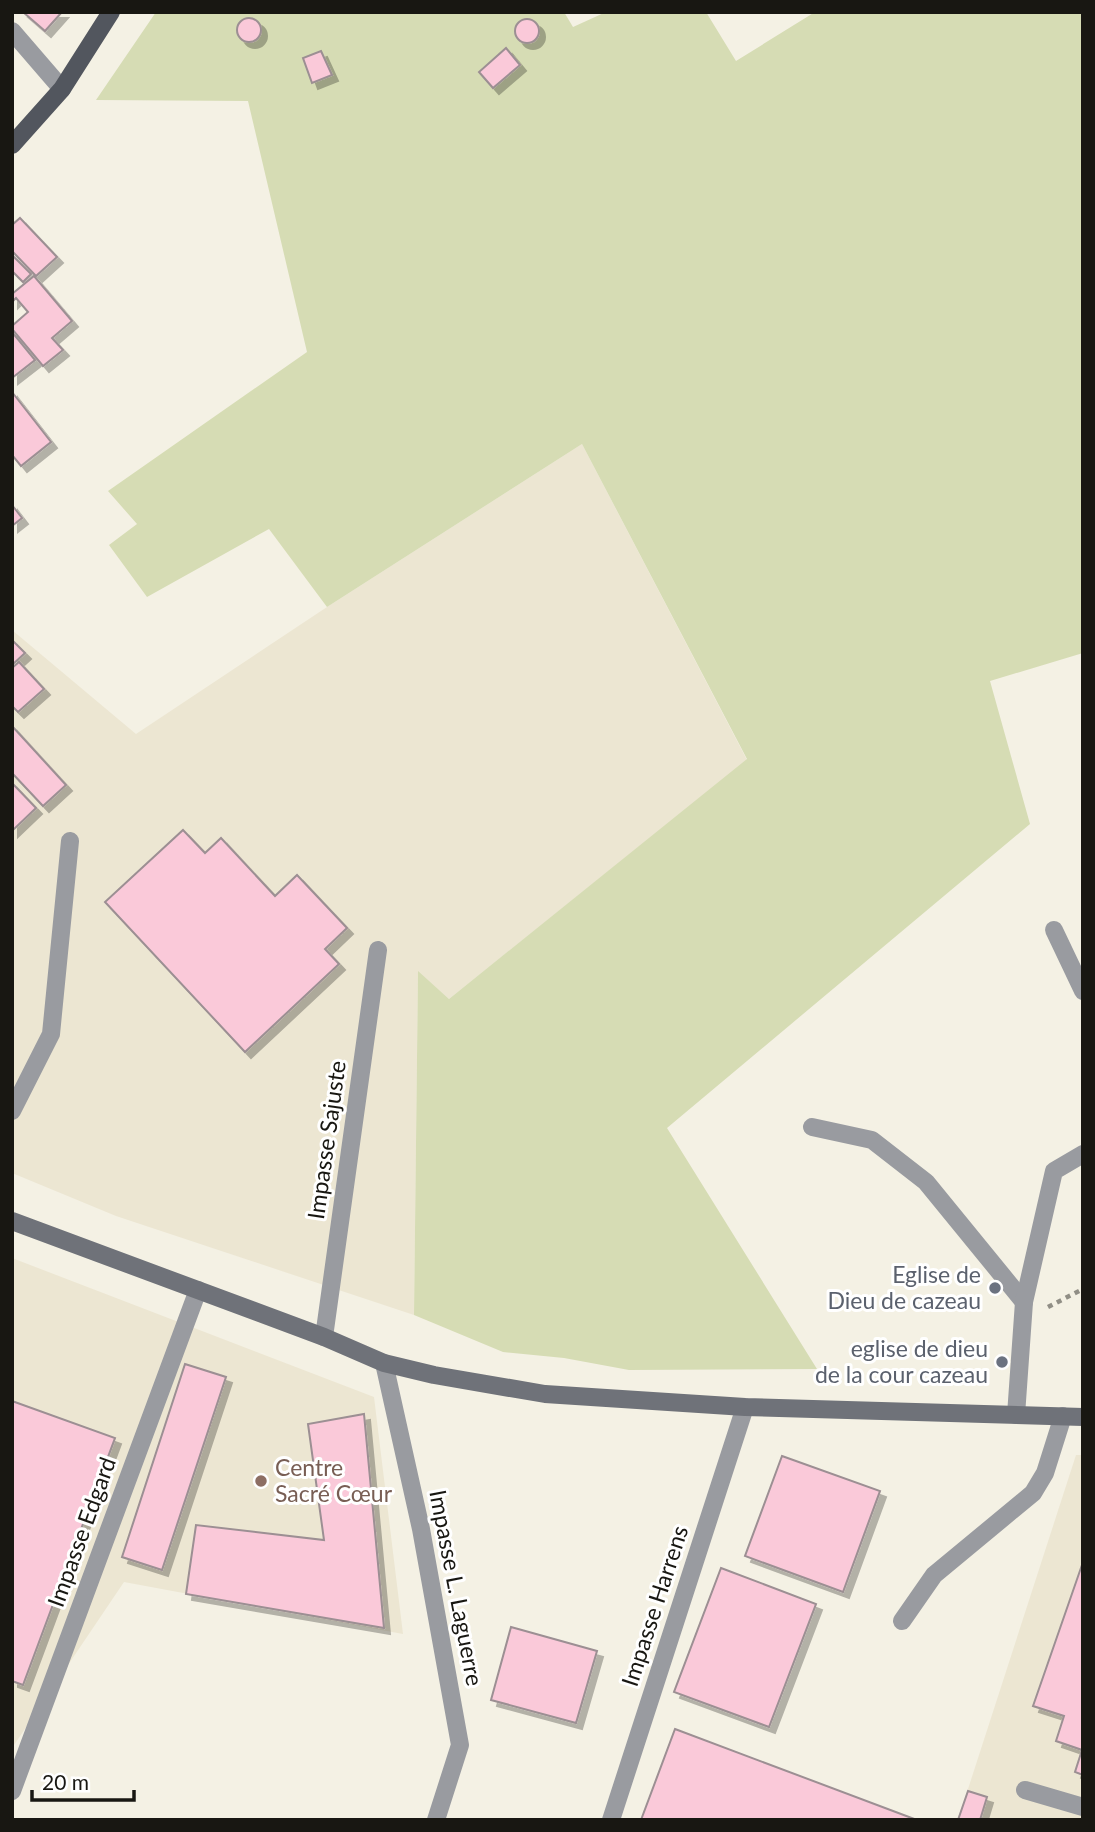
<svg xmlns="http://www.w3.org/2000/svg" width="1095" height="1832" viewBox="0 0 1095 1832" font-family="Lato,sans-serif">
	<style>
		.built { fill: #ece6d2 }
		.green { fill: #d6dcb4 }
		.building { fill: #fac9d9; stroke: #9c8f93; stroke-width: 2; filter: url(#shadow) }
		.lines { fill: none; stroke-linecap: round; stroke-linejoin: round }
		.path { stroke: #908e85; stroke-width: 4.5; stroke-dasharray: 5 5; stroke-linecap: butt }
		.service { stroke: #999ba0; stroke-width: 18 }
		.minor { stroke: #999ba0; stroke-width: 18 }
		.secondary { stroke: #6f7279; stroke-width: 18 }
		.primary { stroke: #52565e; stroke-width: 18 }
		.worship-dot { fill: #6b7280; stroke: #fff; stroke-width: 2.5 }
		.education-dot { fill: #8d6e63; stroke: #fff; stroke-width: 2.5 }
		.labels { text-anchor: middle; stroke-width: 6; stroke-linejoin: round; paint-order: stroke }
		.street-label { font-size: 23px; fill: #181712; stroke: #fff }
		.worship-label { font-size: 23px; fill: #5b616d; stroke: #fff; text-anchor: end }
		.education-label { font-size: 23px; fill: #785e54; stroke: #fff; text-anchor: start }
	</style>
	<defs>
		<filter id="shadow"><feDropShadow dx="6" dy="6" stdDeviation="0" flood-color="#0004"/></filter>
	</defs>
	<rect width="100%" height="100%" fill="#f4f1e4"/>
	<g class="built">
		<polygon points="582,444 747,760 449,999 418,972 414,1315 116,1216 12,1173 12,630 136,734 327,607"/>
		<polygon points="12,1258 374,1397 403,1634 124,1582 12,1748"/>
		<polygon points="1076,1455 1083,1455 1083,1820 958,1820"/>
	</g>
	<polygon class="green" points="156,12 564,12 573,27 606,12 706,12 736,61 815,12 1083,12 1083,653 990,681 1030,824 667,1128 817,1369 629,1370 564,1358 503,1352 414,1315 418,971 449,999 747,759 582,444 327,607 269,529 147,597 109,545 137,524 108,491 307,352 248,101 96,100"/>
	<g class="building">
		<polygon points="23,12 62,12 45,31"/>
		<circle cx="249" cy="30" r="12"/>
		<circle cx="527" cy="31" r="12"/>
		<polygon points="506,48 520,65 493,88 479,72"/>
		<polygon points="321,51 332,75 312,83 303,58"/>
		<polygon points="20,218 57,257 36,276 12,251 12,225"/>
		<polygon points="12,255 31,274 23,282 12,271"/>
		<polygon points="34,276 72,321 52,338 63,350 43,366 12,329 12,326 28,312 16,298 12,302 12,294"/>
		<polygon points="12,332 35,360 12,378"/>
		<polygon points="12,392 51,442 21,466 12,455"/>
		<polygon points="12,505 22,518 12,526"/>
		<polygon points="12,640 25,653 12,665"/>
		<polygon points="19,662 44,689 18,712 12,706 12,668"/>
		<polygon points="12,726 66,785 43,806 12,773"/>
		<polygon points="12,783 36,808 12,831"/>
		<polygon points="183,830 205,853 221,838 275,896 297,875 347,928 325,949 339,964 245,1052 105,902"/>
		<polygon points="185,1364 226,1377 162,1570 122,1557"/>
		<polygon points="12,1401 115,1438 23,1685 12,1681"/>
		<polygon points="364,1414 384,1628 186,1594 196,1525 324,1540 308,1424"/>
		<polygon points="782,1456 880,1491 843,1592 745,1556"/>
		<polygon points="1083,1562 1083,1775 1075,1772 1082,1750 1056,1741 1064,1716 1033,1706"/>
		<polygon points="721,1568 816,1604 769,1727 674,1692"/>
		<polygon points="511,1627 597,1651 576,1723 491,1700"/>
		<polygon points="675,1729 917,1820 641,1820"/>
		<polygon points="968,1791 987,1797 980,1820 958,1820"/>
	</g>
	<g class="lines">
		<polyline class="path" points="1048,1307 1083,1289"/>
		<g class="service">
			<polyline points="12,31 62,89"/>
			<polyline points="12,1111 51,1034 70,841"/>
			<polyline points="902,1621 934,1575 1033,1493 1045,1473 1063,1416"/>
			<polyline points="1025,1790 1083,1807"/>
		</g>
		<g class="minor">
			<polyline points="1054,930 1083,991"/>
			<polyline points="812,1127 872,1140 926,1182 1024,1302"/>
			<polyline points="324,1337 378,950"/>
			<polyline points="384,1363 421,1529 460,1745 436,1820"/>
			<polyline points="1016,1415 1024,1302 1054,1171 1083,1154"/>
			<polyline points="12,1791 198,1290"/>
			<polyline points="611,1820 745,1407"/>
		</g>
		<polyline class="secondary" points="12,1221 324,1337 384,1363 434,1375 545,1394 745,1407 1083,1417"/>
		<polyline class="primary" points="12,145 62,89 111,12"/>
	</g>
	<g class="worship-dot">
		<circle cx="995" cy="1288" r="7"/>
		<circle cx="1002" cy="1362" r="7"/>
	</g>
	<circle class="education-dot" cx="261" cy="1481" r="7"/>
	<g class="labels">
		<g class="street-label">
			<text transform="translate(327 1140) rotate(-82)" y="8">Impasse Sajuste</text>
			<text transform="translate(82 1532) rotate(-70)" y="8">Impasse Edgard</text>
			<text transform="translate(456 1588) rotate(79)" y="8">Impasse L. Laguerre</text>
			<text transform="translate(655 1606) rotate(-72)" y="8">Impasse Harrens</text>
		</g>
		<g class="worship-label">
			<text x="981" y="1283">Eglise de<tspan x="981" dy="26">Dieu de cazeau</tspan></text>
			<text x="988" y="1357">eglise de dieu<tspan x="988" dy="26">de la cour cazeau</tspan></text>
		</g>
		<g class="education-label">
			<text x="275" y="1476">Centre<tspan x="275" dy="26">Sacré Cœur</tspan></text>
		</g>
	</g>
	<rect width="1095" height="1832" fill="none" stroke="#181712" stroke-width="28"/>
	<path d="M32 1790v10h102v-10" fill="none" stroke="#181712" stroke-width="3.5"/>
	<text x="42" y="1790" font-size="21" fill="#181712" stroke="#ffffff" stroke-width="5" paint-order="stroke">20 m</text>
</svg>
